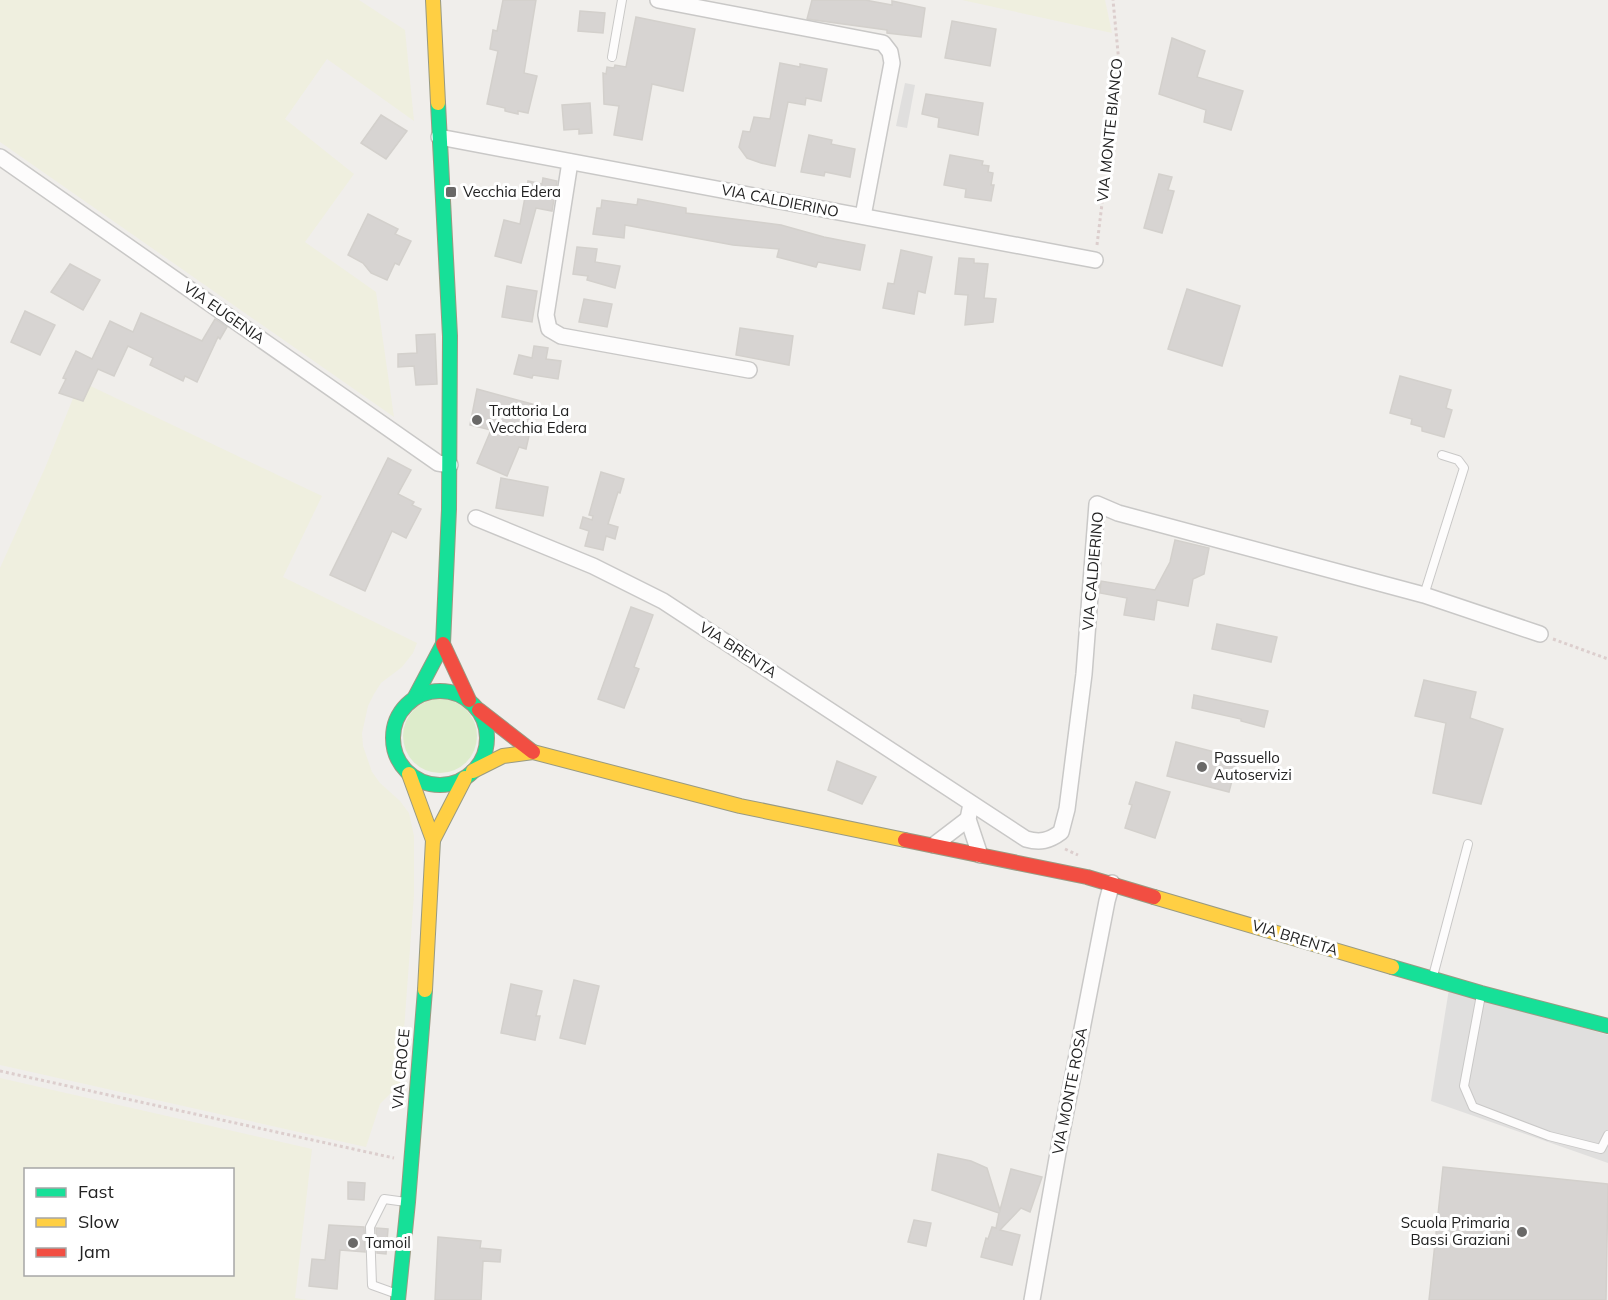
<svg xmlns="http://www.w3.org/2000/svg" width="1608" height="1300" viewBox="0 0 1608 1300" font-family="Mulish,sans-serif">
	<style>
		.farmland { fill: #efefdf; fill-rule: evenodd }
		.grass { fill: #ddeccb }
		.parking { fill: #e0dfde }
		.building { fill: #d7d4d2; stroke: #d3d0cc; stroke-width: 1.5 }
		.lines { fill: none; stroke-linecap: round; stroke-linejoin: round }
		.lane-casing { stroke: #c9c8c7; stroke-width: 10 }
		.street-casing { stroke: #c9c8c7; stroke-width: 18 }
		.fast-casing { stroke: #999a82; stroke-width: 16 }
		.slow-casing { stroke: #999a82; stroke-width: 16 }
		.jam-casing { stroke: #999a82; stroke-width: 16 }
		.path { stroke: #dccecd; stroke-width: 3; stroke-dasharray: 3 3; stroke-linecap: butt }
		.lane { stroke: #fdfcfc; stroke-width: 8 }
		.street { stroke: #fdfcfc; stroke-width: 15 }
		.fast { stroke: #16e098; stroke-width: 14 }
		.slow { stroke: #ffcf43; stroke-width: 14 }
		.jam { stroke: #f24e42; stroke-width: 14 }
		.poi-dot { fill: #6a6968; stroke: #fff; stroke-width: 2 }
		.labels { text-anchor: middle; stroke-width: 6; stroke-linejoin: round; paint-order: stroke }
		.street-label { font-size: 15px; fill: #222; stroke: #fff }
		.poi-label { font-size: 15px; fill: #222; stroke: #fff; text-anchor: start }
	</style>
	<rect width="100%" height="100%" fill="#f0eeeb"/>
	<g class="farmland">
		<polygon points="0,0 359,0 405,30 414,121 327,59 285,119 354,174 305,242 376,292 394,417 0,142"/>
		<polygon points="962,0 1105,0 1112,33"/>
		<polygon points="80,381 322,496 283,577 417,643 413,653 402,667 381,683 374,694 368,706 362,733 363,746 372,772 380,783 400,801 409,813 414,836 414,895 400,1084 380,1104 366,1147 0,1065 0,568 45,468"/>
		<path d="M0,1078L312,1149L295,1298L308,1300H0ZM26,1170H232V1274H26Z"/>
	</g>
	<circle class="grass" cx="440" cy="736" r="37"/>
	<g class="parking">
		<polygon points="905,83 915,85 907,128 896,126"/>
		<polygon points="1449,989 1608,1035 1608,1163 1431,1101"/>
	</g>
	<g class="building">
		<polygon points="503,0 536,0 524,73 537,76 528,113 518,111 518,114 505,111 505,108 487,104 498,51 490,49 493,30 497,31"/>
		<polygon points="812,0 865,0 892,5 892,1 925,8 921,37 887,33 887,30 807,19"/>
		<polygon points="580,11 605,13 603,33 578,31"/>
		<polygon points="636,17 695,29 683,91 652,84 642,140 614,135 619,106 604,104 603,73 606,74 607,67 614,68 615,65 626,67"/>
		<polygon points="952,21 996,29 990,66 945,58"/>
		<polygon points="1172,38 1205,51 1197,77 1243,91 1231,130 1204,122 1206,110 1159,94"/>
		<polygon points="780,63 800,67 800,64 827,69 821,101 806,98 805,105 788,102 775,166 761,163 747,158 739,147 743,131 750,132 754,117 770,119"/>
		<polygon points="926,94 983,103 978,135 938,127 939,118 922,114"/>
		<polygon points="590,103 592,133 579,134 579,129 564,130 562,105"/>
		<polygon points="381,115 407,131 386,159 361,143"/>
		<polygon points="809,135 832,140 831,144 855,149 850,177 825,172 824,176 801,172"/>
		<polygon points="950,155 983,161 982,165 989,166 988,172 993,173 991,185 994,185 991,201 965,197 966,189 944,185"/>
		<polygon points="1159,174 1172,177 1168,190 1174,191 1162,233 1144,228"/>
		<polygon points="543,178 557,181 552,211 536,208 521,263 495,256 504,220 520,224 528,181 542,184"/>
		<polygon points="638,199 686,208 686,213 781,225 824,237 865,245 860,270 818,262 816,267 777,257 779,249 733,245 625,225 624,238 593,234 597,208 601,208 602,200 637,205"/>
		<polygon points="368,214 398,229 395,234 411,241 399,265 395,263 387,280 371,273 363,263 348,255"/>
		<polygon points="577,247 597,249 595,262 620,266 615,288 587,280 588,276 573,274"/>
		<polygon points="901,250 932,257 925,293 918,291 914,314 883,308 888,283 894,284"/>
		<polygon points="959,258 974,259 974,263 988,264 984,298 996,299 993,322 965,325 968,295 955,294"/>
		<polygon points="70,264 100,280 83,310 51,292"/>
		<polygon points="507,286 537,291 532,322 502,317"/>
		<polygon points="1187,289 1240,306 1222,366 1168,349"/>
		<polygon points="584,299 612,304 607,327 579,322"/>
		<polygon points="25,311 55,325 40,355 11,342"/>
		<polygon points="141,313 202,341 215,319 227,327 220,339 218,337 197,382 185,376 183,381 150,365 153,358 128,346 114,376 98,369 83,401 59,393 66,379 63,378 76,351 92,359 110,321 133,332"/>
		<polygon points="740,328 793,336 789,365 736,355"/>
		<polygon points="435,334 437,384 416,385 414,366 398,367 398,354 417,353 416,335"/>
		<polygon points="534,346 548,348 546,359 561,361 558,379 533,375 532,378 514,374 519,355 532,358"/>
		<polygon points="1400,376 1451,390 1446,408 1452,410 1444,437 1422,431 1422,427 1411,424 1412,419 1390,413"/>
		<polygon points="477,389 536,405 526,449 519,447 507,476 477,463 491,430 470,425"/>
		<polygon points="388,458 411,470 398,494 414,502 412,505 421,509 406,538 392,531 365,591 330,575"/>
		<polygon points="601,472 624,479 620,493 618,492 608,524 618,527 615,539 606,536 603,550 585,546 589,531 580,528 583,517 592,520 593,516 589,515"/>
		<polygon points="501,478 548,487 543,516 496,508"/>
		<polygon points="1175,540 1209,548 1204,574 1193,579 1188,606 1157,600 1154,620 1124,615 1127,598 1100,593 1101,581 1155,590 1170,562"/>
		<polygon points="631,607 653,615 634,667 639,669 624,708 598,699"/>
		<polygon points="1217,624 1277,637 1271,662 1212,649"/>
		<polygon points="1424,680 1476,692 1470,718 1503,729 1481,804 1433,793 1446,723 1415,716"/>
		<polygon points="1194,695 1268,711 1264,727 1241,721 1241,719 1192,708"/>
		<polygon points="1176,742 1238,758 1229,792 1167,776"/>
		<polygon points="837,761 876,777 862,804 828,790"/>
		<polygon points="1136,782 1170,792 1155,838 1125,828 1132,805 1129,804"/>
		<polygon points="574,980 599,986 585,1044 560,1038"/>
		<polygon points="511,984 542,991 536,1016 540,1016 535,1040 501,1033"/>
		<polygon points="938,1154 971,1161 987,1168 1000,1210 1011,1169 1042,1177 1030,1212 1021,1208 1000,1230 1020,1235 1012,1265 981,1257 986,1238 988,1239 992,1227 996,1228 999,1213 932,1190"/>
		<polygon points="1443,1167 1608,1184 1606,1300 1429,1300"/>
		<polygon points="348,1182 365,1183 364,1200 348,1199"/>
		<polygon points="914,1220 931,1223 926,1246 908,1242"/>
		<polygon points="329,1225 364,1227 365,1252 340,1250 337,1289 309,1286 312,1259 325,1260"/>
		<polygon points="376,1228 388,1229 386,1254 377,1253"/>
		<polygon points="438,1237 481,1241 480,1248 501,1250 500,1262 483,1261 481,1300 435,1300"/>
	</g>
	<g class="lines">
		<g class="lane-casing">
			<g id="lane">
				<polyline points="612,57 622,0"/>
				<polyline points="1424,595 1464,468 1458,460 1442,455"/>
				<polyline points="1433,976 1468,844"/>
				<polyline points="1481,995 1464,1086 1473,1107 1549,1136 1601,1149 1608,1135"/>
				<polyline points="397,1294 372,1285 370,1227 384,1199 406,1202"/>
			</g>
		</g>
		<g class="street-casing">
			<g id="street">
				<polyline points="658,0 883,43 890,52 892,63 863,216"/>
				<polyline points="439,137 1095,260"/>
				<polyline points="0,157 438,463 450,465"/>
				<polyline points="570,162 546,315 549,329 561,336 749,370"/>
				<path d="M476,518L593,566L663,601L1026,839C1040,843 1049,841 1061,832L1067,809L1084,674L1097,504L1118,513L1424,595L1540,634"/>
				<polyline points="971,804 968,819 980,855"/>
				<polyline points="934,845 968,819"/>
				<polyline points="1032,1300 1059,1147 1107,901 1112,883"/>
			</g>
		</g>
		<g class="fast-casing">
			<g id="fast">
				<circle cx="440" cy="738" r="47"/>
				<polyline points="415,697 443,644 449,509 450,336 438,103"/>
				<polyline points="1392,967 1481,993 1608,1026"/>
				<polyline points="398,1300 408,1202 425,990"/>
			</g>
		</g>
		<g class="slow-casing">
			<g id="slow">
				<polyline points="433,0 438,103"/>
				<polyline points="473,771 503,756 533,752 740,806 905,840"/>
				<polyline points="409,774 433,840 425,990"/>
				<polyline points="433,840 465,778"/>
				<polyline points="1154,897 1392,967"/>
			</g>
		</g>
		<g class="jam-casing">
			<g id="jam">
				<polyline points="443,644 469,700"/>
				<polyline points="479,710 533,752"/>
				<polyline points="905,840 1087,877 1154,897"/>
			</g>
		</g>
		<g class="path">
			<polyline points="1097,245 1119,63 1113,0"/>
			<polyline points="1553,639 1608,659"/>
			<polyline points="1065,849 1078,855"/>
			<polyline points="0,1071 394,1158"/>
		</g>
		<use href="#lane" class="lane"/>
		<use href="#street" class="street"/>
		<use href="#fast" class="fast"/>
		<use href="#slow" class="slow"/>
		<use href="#jam" class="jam"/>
	</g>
	<g class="poi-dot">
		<rect x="445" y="186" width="12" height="12" rx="3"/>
		<circle cx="477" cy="420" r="6"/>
		<circle cx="1202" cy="767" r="6"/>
		<circle cx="1522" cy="1232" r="6"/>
		<circle cx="353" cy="1243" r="6"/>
	</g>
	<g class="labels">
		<g class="street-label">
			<text transform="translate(1110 130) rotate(-84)" y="5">VIA MONTE BIANCO</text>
			<text transform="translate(780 201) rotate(11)" y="5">VIA CALDIERINO</text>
			<text transform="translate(224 313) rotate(35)" y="5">VIA EUGENIA</text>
			<text transform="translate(1093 571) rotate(-85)" y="5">VIA CALDIERINO</text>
			<text transform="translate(738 650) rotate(33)" y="5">VIA BRENTA</text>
			<text transform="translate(1295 938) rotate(17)" y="5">VIA BRENTA</text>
			<text transform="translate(401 1069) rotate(-85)" y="5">VIA CROCE</text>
			<text transform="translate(1070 1091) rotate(-79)" y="5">VIA MONTE ROSA</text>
		</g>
		<g class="poi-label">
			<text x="463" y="197">Vecchia Edera</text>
			<text x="489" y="416">Trattoria La<tspan x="489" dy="17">Vecchia Edera</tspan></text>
			<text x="1214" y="763">Passuello<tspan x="1214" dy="17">Autoservizi</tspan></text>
			<text x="1510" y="1228" text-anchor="end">Scuola Primaria<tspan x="1510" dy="17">Bassi Graziani</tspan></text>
			<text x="365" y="1248">Tamoil</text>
		</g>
	</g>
	<rect x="24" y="1168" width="210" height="108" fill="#ffffff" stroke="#a7a7a7" stroke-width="1.5"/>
	<rect x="36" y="1188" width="30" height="9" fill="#16e098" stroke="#a7a7a7" stroke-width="1.5"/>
	<text x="78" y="1198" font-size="18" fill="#222222">Fast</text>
	<rect x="36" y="1218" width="30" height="9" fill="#ffcf43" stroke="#a7a7a7" stroke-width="1.5"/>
	<text x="78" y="1228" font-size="18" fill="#222222">Slow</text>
	<rect x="36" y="1248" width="30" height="9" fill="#f24e42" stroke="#a7a7a7" stroke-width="1.5"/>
	<text x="78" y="1258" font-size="18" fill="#222222">Jam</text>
</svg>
